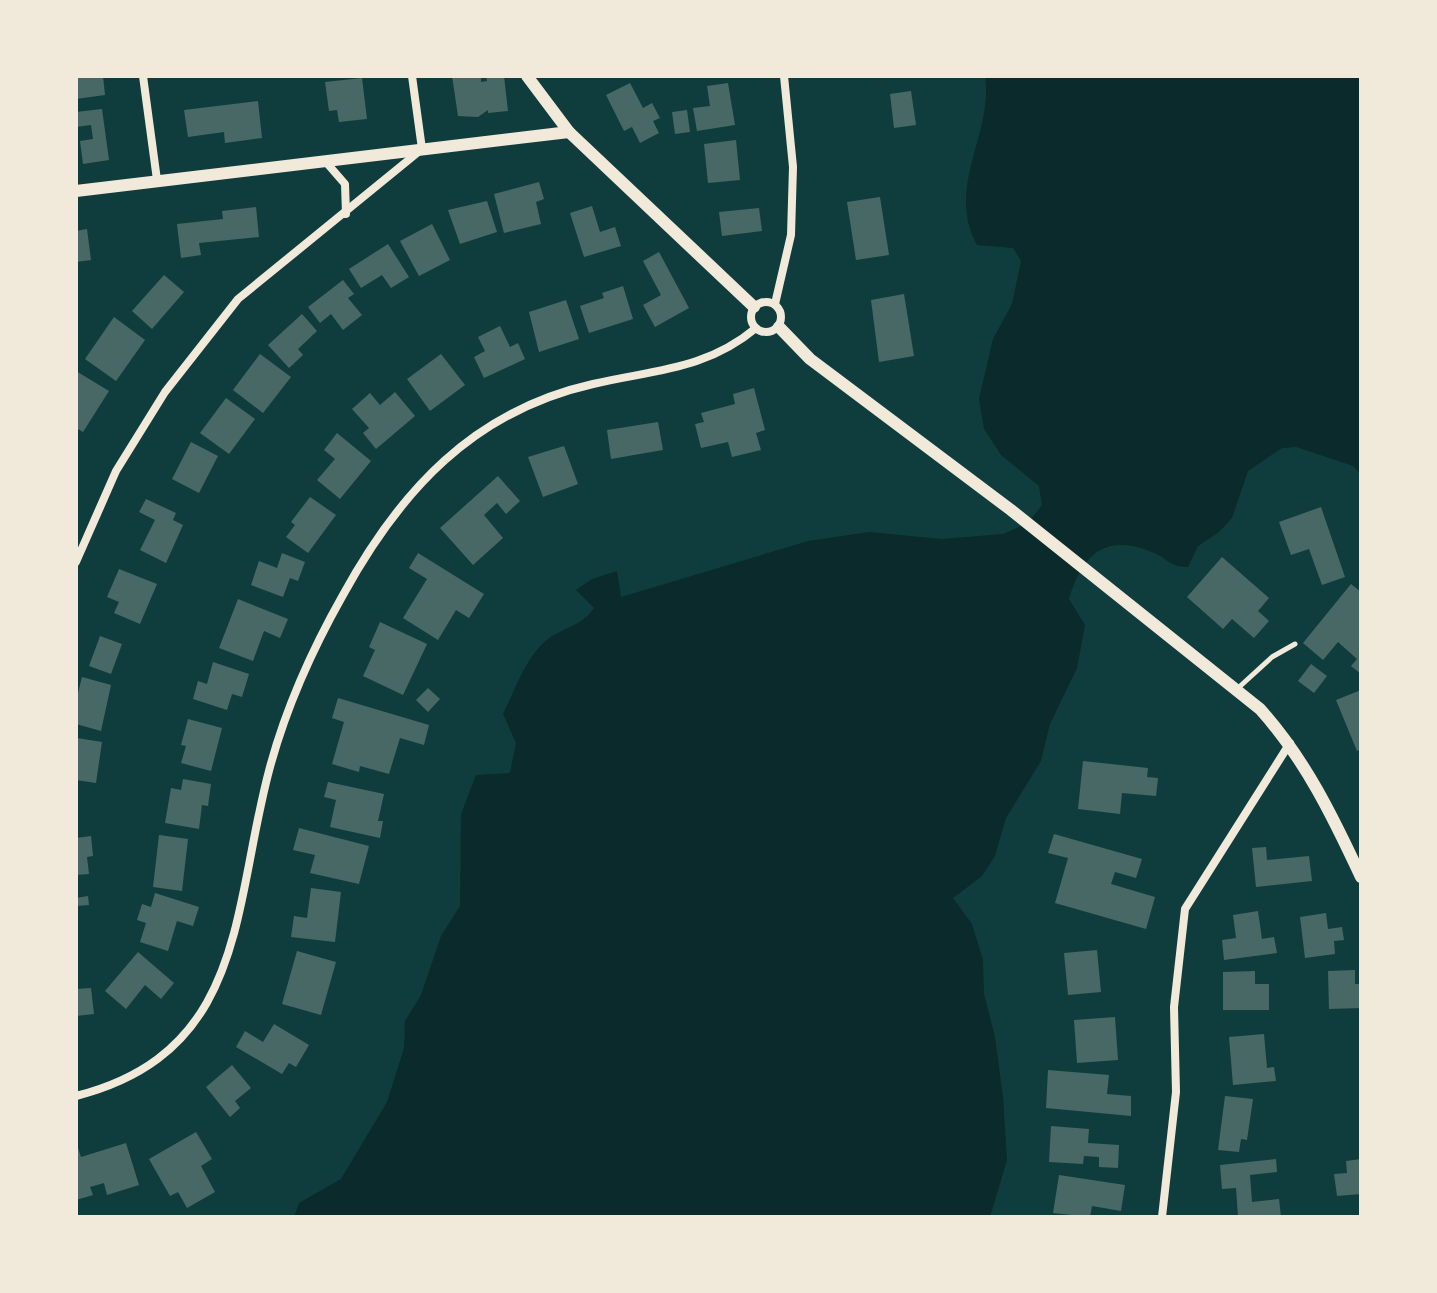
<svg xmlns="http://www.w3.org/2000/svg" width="1437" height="1293" viewBox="0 0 1437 1293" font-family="'Titillium Web',sans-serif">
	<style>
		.water { fill: #0a2a2b }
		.building { fill: #486865 }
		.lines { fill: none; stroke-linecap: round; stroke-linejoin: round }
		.service { stroke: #f1e9da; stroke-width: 5 }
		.minor { stroke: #f1e9da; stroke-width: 8 }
		.tertiary { stroke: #f1e9da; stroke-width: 12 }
	</style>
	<rect width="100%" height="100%" fill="#0f3d3e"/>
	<path class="water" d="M985,76H1361V474L1353,466L1296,447L1282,448L1248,471L1232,518L1219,532L1198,546L1188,567C1168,566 1170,560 1154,553C1106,532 1082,554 1069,599L1085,625L1077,668L1050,724L1041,761L1006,818L995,856L982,876L953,898L972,924L983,960L984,994L995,1037L1003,1097L1007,1160L990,1217H294L299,1203L341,1179L387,1102L404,1048L405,1021L421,995L441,936L460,906L461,814L476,775L510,773L516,743L503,714C515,690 526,656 548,639C564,627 582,626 594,608L576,590L592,579L617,571L621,597L808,541L869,532L942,539L1003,534L1028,523L1042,505L1039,486L1001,455L984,429L979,399L993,339L1012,304L1021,261L1013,248L977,245C945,187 994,133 985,76Z"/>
	<g class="building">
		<polygon points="76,76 103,76 105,95 76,99"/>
		<polygon points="452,76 481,76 481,82 487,81 486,76 504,76 508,111 488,113 488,110 478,117 458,116"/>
		<polygon points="362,78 367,119 339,122 337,110 329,111 325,82"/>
		<polygon points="630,83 643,108 652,103 660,118 653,121 659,133 640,143 632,127 624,131 606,95"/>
		<polygon points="728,83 735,125 697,131 693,108 710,106 707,86"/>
		<polygon points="911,91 916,125 894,128 890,94"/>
		<polygon points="258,101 262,138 225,143 224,132 188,137 184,110"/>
		<polygon points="102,109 109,160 83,164 80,141 93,139 91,125 76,127 76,112"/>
		<polygon points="687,110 690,132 675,134 672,112"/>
		<polygon points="736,140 740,180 708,183 704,144"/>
		<polygon points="539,182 544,199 536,202 541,224 504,233 494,194"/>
		<polygon points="880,197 889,255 856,260 847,202"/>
		<polygon points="487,201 497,232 460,244 448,210"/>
		<polygon points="592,206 600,232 615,227 621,246 584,257 570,213"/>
		<polygon points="256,207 259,237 199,243 201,255 181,258 177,224 223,219 222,211"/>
		<polygon points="759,208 762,231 722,236 719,212"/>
		<polygon points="432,224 450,260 419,276 400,241"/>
		<polygon points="87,229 91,260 76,262 76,231"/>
		<polygon points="388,244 409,277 391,288 382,275 361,288 349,269"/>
		<polygon points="659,252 689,308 655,327 643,305 661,295 643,261"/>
		<polygon points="164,275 184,292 152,329 132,311"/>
		<polygon points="343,280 354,294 348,298 362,315 343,330 331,314 320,323 308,307"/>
		<polygon points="623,286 633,319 589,333 580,306 604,298 602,293"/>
		<polygon points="904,294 914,356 879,362 871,300"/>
		<polygon points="566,300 579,339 539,352 529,312"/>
		<polygon points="302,314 317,331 298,349 303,355 289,368 268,345"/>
		<polygon points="114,317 145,340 116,381 85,359"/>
		<polygon points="500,326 510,347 518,343 525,359 484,378 474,357 485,351 478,337"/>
		<polygon points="260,354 291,377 263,413 233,390"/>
		<polygon points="441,354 465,385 430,411 407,379"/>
		<polygon points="76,371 109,391 83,432 76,428"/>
		<polygon points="754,388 765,430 756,433 761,450 732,457 728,442 701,448 695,424 704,422 701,413 735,404 733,394"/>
		<polygon points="395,392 415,416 376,449 363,433 369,428 352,409 370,393 380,405"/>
		<polygon points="226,398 255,419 229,454 200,433"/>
		<polygon points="658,422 663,450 611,459 607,430"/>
		<polygon points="337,433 371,461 340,499 317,480 335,459 324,450"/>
		<polygon points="191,442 218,456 199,493 172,479"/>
		<polygon points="564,446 578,484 543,497 528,457"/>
		<polygon points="498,476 520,501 506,514 497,503 484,515 503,538 473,565 440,528"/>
		<polygon points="310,497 336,515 308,553 286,537 295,525 291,522"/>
		<polygon points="146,499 176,513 173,520 183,525 166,563 140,550 155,520 139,512"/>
		<polygon points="1321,507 1345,577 1322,585 1309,549 1291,555 1279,522"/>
		<polygon points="282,553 305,562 298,581 290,578 283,597 251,585 259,561 277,568"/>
		<polygon points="418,553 484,594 469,618 456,610 438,640 403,618 427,579 409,568"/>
		<polygon points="1222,557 1269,598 1258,611 1269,621 1254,638 1232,619 1223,629 1187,597"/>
		<polygon points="119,569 157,584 140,624 114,613 119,602 107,597"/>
		<polygon points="1351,584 1361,592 1361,674 1351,666 1357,659 1338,642 1323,660 1303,643"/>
		<polygon points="238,599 288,619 280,638 264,631 253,661 219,648"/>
		<polygon points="380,622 427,644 403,695 363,676 375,650 369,647"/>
		<polygon points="100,636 122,644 111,674 89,666"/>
		<polygon points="213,662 249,674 242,697 232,694 227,710 193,699 198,681 207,684"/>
		<polygon points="1311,664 1327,676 1314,693 1298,681"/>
		<polygon points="82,677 111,685 101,731 76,724 76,701"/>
		<polygon points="428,688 440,699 428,712 416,700"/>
		<polygon points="1361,690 1361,749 1357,751 1336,700"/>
		<polygon points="338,698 429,725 424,745 400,738 389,774 360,766 359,772 332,764 344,722 332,718"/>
		<polygon points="188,719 222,728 211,771 181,763 186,746 181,745"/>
		<polygon points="77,738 102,742 96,783 76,780"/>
		<polygon points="1083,761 1148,768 1147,777 1158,778 1156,796 1122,793 1120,814 1078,809"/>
		<polygon points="183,779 211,784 208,806 202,805 199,829 165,823 171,788 181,790"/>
		<polygon points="328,782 384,794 378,821 383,821 380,838 330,827 336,800 324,797"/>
		<polygon points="299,828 369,846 359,884 310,873 315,855 293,850"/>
		<polygon points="1054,834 1142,859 1136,878 1115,872 1111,884 1155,897 1146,929 1055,903 1068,858 1048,853"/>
		<polygon points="159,835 188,839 182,891 153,887"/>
		<polygon points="91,836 93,856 87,857 89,874 76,875 76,838"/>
		<polygon points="1266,847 1267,860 1309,856 1312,881 1256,887 1252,848"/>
		<polygon points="311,888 341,892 335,942 291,937 294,916 307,918"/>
		<polygon points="155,893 199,907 193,926 177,921 168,951 140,942 146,923 137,920 142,904 151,907"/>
		<polygon points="88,896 89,905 76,906 76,898"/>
		<polygon points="1258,911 1262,939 1274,937 1277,953 1224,960 1222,940 1236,938 1233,915"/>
		<polygon points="1326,913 1328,929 1342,927 1344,940 1334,941 1335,954 1305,958 1300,917"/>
		<polygon points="1097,950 1101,992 1068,995 1064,953"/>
		<polygon points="297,951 336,962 321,1015 282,1004"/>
		<polygon points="138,952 174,983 161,999 145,985 126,1009 105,991"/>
		<polygon points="1355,970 1355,984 1361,984 1361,1008 1329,1009 1328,971"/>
		<polygon points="1255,971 1255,984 1269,984 1269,1010 1223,1010 1223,972"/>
		<polygon points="91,988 94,1014 76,1016 76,989"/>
		<polygon points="1115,1017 1118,1060 1077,1063 1074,1020"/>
		<polygon points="274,1024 309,1045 296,1067 289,1063 282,1074 236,1047 245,1031 263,1042"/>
		<polygon points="1264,1034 1267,1068 1274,1067 1276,1081 1233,1085 1229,1037"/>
		<polygon points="232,1065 251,1088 235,1101 240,1108 230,1117 206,1087"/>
		<polygon points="1048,1070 1109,1075 1107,1094 1131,1096 1131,1116 1046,1108"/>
		<polygon points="1225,1096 1253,1099 1247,1140 1241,1139 1239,1152 1218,1150"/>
		<polygon points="1051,1126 1089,1129 1088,1143 1119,1145 1118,1168 1099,1167 1099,1157 1084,1156 1083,1164 1049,1162"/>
		<polygon points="196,1132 212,1159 201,1166 215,1192 187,1208 178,1192 170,1196 149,1159"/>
		<polygon points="76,1142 81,1157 126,1143 139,1185 107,1195 104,1183 90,1187 93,1195 76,1200"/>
		<polygon points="1276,1159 1277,1172 1250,1175 1252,1202 1279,1199 1281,1217 1238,1217 1236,1188 1222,1189 1220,1165"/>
		<polygon points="1361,1159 1361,1194 1337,1196 1334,1174 1347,1173 1346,1161"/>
		<polygon points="1059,1175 1125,1185 1121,1211 1092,1206 1090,1217 1053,1213"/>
	</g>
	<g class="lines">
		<polyline class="service" points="1237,689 1272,657 1295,644"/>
		<g class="minor">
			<polyline points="143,76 157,180"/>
			<polyline points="325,161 345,184 346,214"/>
			<circle cx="766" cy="317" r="15"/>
			<polyline points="775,304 791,235 793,167 784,76"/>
			<polyline points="76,562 116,471 165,392 238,299 422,149 412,76"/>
			<path d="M76,1096C248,1052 232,906 270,767C286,708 313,648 343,595C400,491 473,411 593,384C653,370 706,370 756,328"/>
			<polyline points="1162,1217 1176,1092 1174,1007 1185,909 1290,743"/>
		</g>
		<g class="tertiary">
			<polyline points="527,76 569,132 754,307"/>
			<polyline points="76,191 569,132"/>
			<path d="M779,327L810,359L1011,510L1260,709C1305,759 1333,817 1361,877"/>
		</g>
	</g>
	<rect width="1437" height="1293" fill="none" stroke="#f1e9da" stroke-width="156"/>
</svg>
